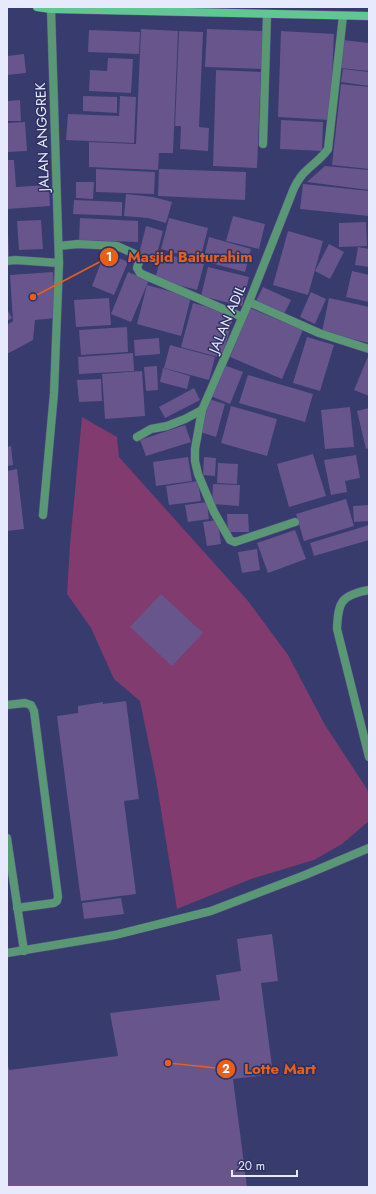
<svg xmlns="http://www.w3.org/2000/svg" width="376" height="1194" viewBox="0 0 376 1194" font-family="Jost,sans-serif">
	<style>
		.green { fill: #813b6e }
		.building { fill: #67558b }
		.lines { fill: none; stroke-linecap: round; stroke-linejoin: round }
		.lane-casing { stroke: #545784; stroke-width: 9 }
		.street-casing { stroke: #545784; stroke-width: 9 }
		.secondary-casing { stroke: #545784; stroke-width: 9 }
		.lane { stroke: #5a9775; stroke-width: 8 }
		.street { stroke: #5a9775; stroke-width: 8 }
		.secondary { stroke: #60c792; stroke-width: 8 }
		.labels { text-anchor: middle; stroke-width: 3; stroke-linejoin: round; paint-order: stroke }
		.street-label { font-size: 14px; fill: #e7eafd; stroke: #2e3062 }
		.leader { fill: none; stroke: #e86018; stroke-width: 1.5 }
		.callout-dot { fill: #e86018; stroke: #2e3062; stroke-width: 1.5 }
		.mark-label { font-size: 12px; text-anchor: middle; font-weight: bold; fill: #fff }
		.callout-label { font-size: 15px; text-anchor: middle; font-weight: bold; fill: #e86018; stroke: #2e3062; stroke-width: 3; stroke-linejoin: round; paint-order: stroke }
	</style>
	<rect width="100%" height="100%" fill="#383b6d"/>
	<polygon class="green" points="82,417 117,437 119,457 248,601 288,655 325,725 367,789 369,795 369,821 342,844 314,860 251,879 177,909 156,779 140,701 114,679 91,628 67,594 70,544"/>
	<g class="building">
		<polygon points="141,29 178,31 173,153 159,153 158,170 89,167 89,142 136,144"/>
		<polygon points="207,29 263,31 262,69 205,67"/>
		<polygon points="89,30 140,32 139,54 88,52"/>
		<polygon points="179,31 203,32 199,127 209,128 208,151 180,149 181,126 175,126"/>
		<polygon points="281,31 334,34 330,120 278,117"/>
		<polygon points="343,40 369,43 369,71 340,68"/>
		<polygon points="24,54 26,73 7,75 7,56"/>
		<polygon points="108,58 133,59 131,93 89,91 90,70 107,71"/>
		<polygon points="343,69 369,72 369,86 341,82"/>
		<polygon points="216,70 261,72 257,168 213,166"/>
		<polygon points="341,84 369,87 369,169 332,165"/>
		<polygon points="83,96 117,97 117,113 83,111"/>
		<polygon points="120,96 136,97 134,143 66,140 68,114 119,116"/>
		<polygon points="20,100 21,121 7,121 7,101"/>
		<polygon points="281,120 323,122 322,151 280,149"/>
		<polygon points="25,122 27,151 7,152 7,123"/>
		<polygon points="7,160 14,160 16,187 49,185 50,206 7,209"/>
		<polygon points="325,166 369,170 369,190 307,182"/>
		<polygon points="96,169 155,172 154,194 96,192"/>
		<polygon points="159,169 246,172 245,200 158,196"/>
		<polygon points="76,182 94,182 93,199 76,198"/>
		<polygon points="303,184 369,191 369,216 300,209"/>
		<polygon points="126,194 153,197 172,202 166,223 148,218 124,216"/>
		<polygon points="74,200 122,202 122,216 73,214"/>
		<polygon points="233,216 265,224 259,249 226,241"/>
		<polygon points="80,218 138,221 138,242 79,240"/>
		<polygon points="169,218 208,228 200,260 161,249"/>
		<polygon points="41,220 43,249 19,250 17,221"/>
		<polygon points="366,222 367,246 339,247 339,223"/>
		<polygon points="146,226 163,231 156,258 139,254"/>
		<polygon points="7,231 8,231 9,257 7,257"/>
		<polygon points="288,231 323,241 308,295 273,285"/>
		<polygon points="209,237 251,249 245,272 203,261"/>
		<polygon points="329,244 344,252 330,279 315,271"/>
		<polygon points="358,247 369,249 369,267 355,265"/>
		<polygon points="105,252 128,262 114,295 92,286"/>
		<polygon points="162,253 204,264 197,290 155,279"/>
		<polygon points="208,267 249,277 242,306 201,296"/>
		<polygon points="352,271 369,275 369,302 346,297"/>
		<polygon points="53,272 56,318 35,320 33,340 7,354 7,325 13,321 10,275"/>
		<polygon points="128,272 149,280 131,322 111,314"/>
		<polygon points="147,285 191,297 181,336 137,324"/>
		<polygon points="263,287 291,300 284,314 256,301"/>
		<polygon points="311,292 326,299 315,324 300,317"/>
		<polygon points="109,298 111,325 76,327 74,300"/>
		<polygon points="329,298 369,307 369,343 322,332"/>
		<polygon points="193,303 234,314 222,358 181,347"/>
		<polygon points="250,308 303,330 282,379 230,357"/>
		<polygon points="7,309 12,318 7,321"/>
		<polygon points="127,327 128,352 81,355 79,330"/>
		<polygon points="307,337 334,345 320,391 293,383"/>
		<polygon points="159,338 160,354 135,356 134,340"/>
		<polygon points="170,345 215,357 209,380 164,368"/>
		<polygon points="133,353 134,371 79,374 78,357"/>
		<polygon points="369,354 369,396 354,390"/>
		<polygon points="224,365 243,372 230,404 211,396"/>
		<polygon points="157,366 158,390 146,391 144,367"/>
		<polygon points="163,368 190,376 187,389 160,382"/>
		<polygon points="142,371 145,416 105,419 102,374"/>
		<polygon points="248,375 313,394 305,422 239,403"/>
		<polygon points="101,379 102,401 79,402 77,380"/>
		<polygon points="194,388 200,400 165,418 159,407"/>
		<polygon points="209,399 225,404 216,437 200,432"/>
		<polygon points="231,406 277,419 267,456 221,443"/>
		<polygon points="350,407 354,447 325,449 321,410"/>
		<polygon points="369,408 369,448 366,449 357,411"/>
		<polygon points="185,425 191,442 146,456 140,440"/>
		<polygon points="11,446 13,465 7,466 7,447"/>
		<polygon points="313,454 326,496 289,507 277,464"/>
		<polygon points="356,455 360,478 345,481 347,492 331,495 324,460"/>
		<polygon points="188,457 192,481 156,486 153,462"/>
		<polygon points="204,457 216,458 215,476 203,475"/>
		<polygon points="218,463 238,464 237,484 217,483"/>
		<polygon points="17,469 24,529 7,531 7,471"/>
		<polygon points="198,481 201,501 169,505 166,486"/>
		<polygon points="213,484 240,485 239,506 212,504"/>
		<polygon points="346,499 354,526 304,541 296,514"/>
		<polygon points="207,502 209,519 188,522 185,505"/>
		<polygon points="369,505 369,521 354,522 353,506"/>
		<polygon points="227,514 248,514 249,532 228,532"/>
		<polygon points="218,520 221,544 207,546 203,522"/>
		<polygon points="369,525 369,540 314,556 310,543"/>
		<polygon points="295,530 306,559 268,573 257,543"/>
		<polygon points="257,549 260,570 242,573 238,552"/>
		<polygon points="161,594 203,633 172,666 130,627"/>
		<polygon points="126,701 139,799 124,801 136,894 81,901 57,716 78,713 78,706 103,702 103,704"/>
		<polygon points="121,898 124,914 84,919 82,903"/>
		<polygon points="272,934 278,981 261,983 273,1074 233,1079 247,1187 7,1187 7,1062 9,1070 118,1056 110,1013 220,1000 216,975 241,971 237,939"/>
	</g>
	<g class="lines">
		<g class="lane-casing">
			<g id="lane">
				<polyline points="263,144 267,15"/>
				<path d="M369,590C341,595 338,602 337,629L369,757"/>
				<polyline points="7,705 25,703 31,705 34,711 58,897 57,901 54,903 17,908"/>
				<polyline points="7,838 24,951"/>
				<polyline points="7,953 115,935 211,911 305,875 369,848"/>
			</g>
		</g>
		<g class="street-casing">
			<g id="street">
				<polyline points="59,246 78,244 117,246 137,255 139,262 137,268 140,273 144,275 242,317"/>
				<polyline points="7,261 15,260 59,263"/>
				<polyline points="249,302 319,333 369,349"/>
				<polyline points="137,437 151,429 167,426 185,419 202,410"/>
				<polyline points="43,515 54,393 59,263 51,9"/>
				<path d="M295,522L235,542L230,540L214,512L198,474L195,461V449L202,410L249,302L294,188C297,182 301,175 307,170C314,163 322,158 328,149L343,16"/>
			</g>
		</g>
		<g class="secondary-casing">
			<polyline id="secondary" points="37,7 51,9 369,16"/>
		</g>
		<use href="#lane" class="lane"/>
		<use href="#street" class="street"/>
		<use href="#secondary" class="secondary"/>
	</g>
	<g class="labels">
		<g class="street-label">
			<text transform="translate(42 137) rotate(-92)" y="5">JALAN ANGGREK</text>
			<text transform="translate(227 319) rotate(-67)" y="5">JALAN ADIL</text>
		</g>
	</g>
	<path class="leader" d="M33 297L109 257M168 1063L226 1069"/>
	<g class="callout-dot">
		<circle cx="33" cy="297" r="4"/>
		<circle cx="168" cy="1063" r="4"/>
		<circle cx="109" cy="257" r="10"/>
		<circle cx="226" cy="1069" r="10"/>
	</g>
	<g class="mark-label">
		<text x="109" y="261">1</text>
		<text x="226" y="1073">2</text>
	</g>
	<g class="callout-label">
		<text x="190" y="262">Masjid Baiturahim</text>
		<text x="280" y="1074">Lotte Mart</text>
	</g>
	<rect width="376" height="1194" fill="none" stroke="#e7eafd" stroke-width="16"/>
	<path d="M232 1170v6h65v-6" fill="none" stroke="#e7eafd" stroke-width="2"/>
	<text x="238" y="1170" font-size="12" fill="#e7eafd" stroke="#2e3062" stroke-width="3" paint-order="stroke">20 m</text>
</svg>
